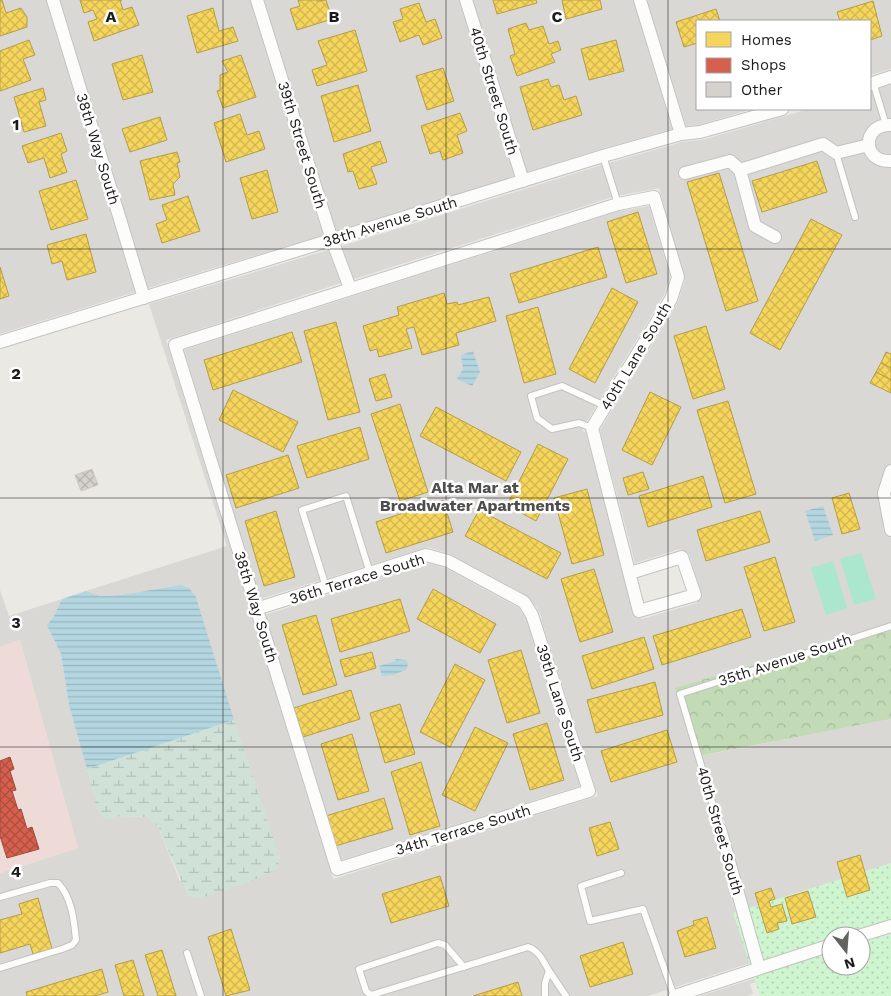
<svg xmlns="http://www.w3.org/2000/svg" width="891" height="996" viewBox="0 0 891 996" font-family="'Work Sans',sans-serif">
	<style>
		.residential { fill: #d9d8d5 }
		.commercial { fill: #eedbd7 }
		.forest { fill: url(#forest-crowns) }
		.wetland { fill: url(#wetland-marsh) }
		.park { fill: url(#park-dots); fill-rule: evenodd }
		.pitch { fill: #abe6cf }
		.water { fill: url(#water-rules) }
		.homes { fill: url(#homes-cross-hatch); stroke: #b49d48 }
		.shops { fill: url(#shops-cross-hatch); stroke: #9e4b3e }
		.building { fill: url(#building-cross-hatch); stroke: #cdcac5 }
		.lines { fill: none; stroke-linecap: round; stroke-linejoin: round }
		.lane-casing { stroke: #c2c2c0; stroke-width: 8 }
		.street-casing { stroke: #c2c2c0; stroke-width: 14 }
		.lane { stroke: #fcfcfb; stroke-width: 6 }
		.street { stroke: #fcfcfb; stroke-width: 12 }
		.grid { fill: none; stroke: #1b1b1b; stroke-width: 1; stroke-opacity: 0.55 }
		.labels { text-anchor: middle; stroke-width: 5; stroke-linejoin: round; paint-order: stroke }
		.street-label { font-size: 15px; fill: #1b1b1b; stroke: #fff }
		.neighbourhood-label { font-size: 16px; font-weight: bold; fill: #4e4e4e; stroke: #fff }
		.grid-label { font-size: 16px; text-anchor: middle; font-weight: bold; fill: #1b1b1b; stroke: #fff; stroke-width: 5; stroke-linejoin: round; paint-order: stroke }
	</style>
	<defs>
		<pattern id="forest-crowns" width="20" height="18" patternUnits="userSpaceOnUse" patternTransform="scale(1.25)"><rect width="20" height="18" fill="#c2dbb6"/><path d="M2 6a3 3 0 1 1 6 0M12 15a3 3 0 1 1 6 0" fill="none" stroke="#a6bb9c"/></pattern>
		<pattern id="wetland-marsh" width="20" height="14" patternUnits="userSpaceOnUse" patternTransform="scale(1.25)"><rect width="20" height="14" fill="#d0e2d8"/><path d="M1 5h8M5 5V1M11 12h8M15 12V8" fill="none" stroke="#b2c1b9"/></pattern>
		<pattern id="park-dots" width="8" height="8" patternUnits="userSpaceOnUse" patternTransform="scale(1.25)"><rect width="8" height="8" fill="#cef4d0"/><path d="M2 2h.1M6 6h.1" fill="none" stroke="#b0d1b2" stroke-width="1.8" stroke-linecap="round"/></pattern>
		<pattern id="water-rules" width="6" height="5" patternUnits="userSpaceOnUse" patternTransform="scale(1.25)"><rect width="6" height="5" fill="#b3d6e0"/><path d="M0 2.5h6" fill="none" stroke="#99b7c0"/></pattern>
		<pattern id="homes-cross-hatch" width="8" height="8" patternUnits="userSpaceOnUse" patternTransform="scale(1.25)"><rect width="8" height="8" fill="#f6d55c"/><path d="M0 0l8 8M0 8l8-8" fill="none" stroke="#d2b64f"/></pattern>
		<pattern id="shops-cross-hatch" width="8" height="8" patternUnits="userSpaceOnUse" patternTransform="scale(1.25)"><rect width="8" height="8" fill="#d6604d"/><path d="M0 0l8 8M0 8l8-8" fill="none" stroke="#ad4e3f"/></pattern>
		<pattern id="building-cross-hatch" width="8" height="8" patternUnits="userSpaceOnUse" patternTransform="scale(1.25)"><rect width="8" height="8" fill="#d5d2ce"/><path d="M0 0l8 8M0 8l8-8" fill="none" stroke="#b6b4b0"/></pattern>
	</defs>
	<rect width="100%" height="100%" fill="#eae9e4"/>
	<g class="residential">
		<polygon points="0,0 46,0 135,292 0,334"/>
		<polygon points="60,0 250,0 323,235 148,288"/>
		<polygon points="264,0 459,0 514,176 336,231"/>
		<polygon points="473,0 633,0 672,129 601,149 527,172"/>
		<polygon points="647,0 891,0 891,69 870,75 870,21 697,21 697,109 752,109 698,125 686,126"/>
		<polygon points="891,85 891,623 676,688 699,756 891,719 891,918 763,958 724,820 711,824 750,963 648,996 0,996 0,873 78,848 20,640 0,647 0,590 9,616 62,599 53,618 57,644 61,654 69,705 85,761 119,816 147,817 158,827 180,881 277,869 279,859 236,728 196,597 180,585 121,595 100,596 86,591 227,546 149,304 328,250 341,283 166,340 333,879 598,796 541,619 542,618 536,606 535,606 526,595 450,554 428,547 260,599 184,350 620,211 649,206 670,276 664,295 587,421 583,422 584,426 582,430 586,433 633,613 642,619 697,603 701,593 689,554 680,549 635,563 600,430 677,304 685,280 684,275 659,188 616,196 354,279 342,246 605,164 682,142 702,140 809,109 870,109 870,91"/>
		<polygon points="427,563 445,568 519,608 526,619 580,786 341,860 265,615"/>
		<polygon points="831,954 831,958 750,984 753,994 747,996 700,996"/>
	</g>
	<polygon class="commercial" points="20,640 78,848 0,873 0,647"/>
	<polygon class="forest" points="891,623 891,719 698,756 675,688"/>
	<polygon class="wetland" points="234,720 280,859 277,869 254,880 201,898 188,896 158,827 147,817 119,816 105,820 97,810 87,769"/>
	<path class="park" d="M891,863V996H760L733,913ZM831,936H861V966H831Z"/>
	<g class="pitch">
		<polygon points="861,553 876,599 854,605 840,559"/>
		<polygon points="833,561 847,608 826,615 811,568"/>
	</g>
	<g class="water">
		<polygon points="473,351 480,372 472,386 457,379 463,369 461,355"/>
		<polygon points="823,506 833,535 815,541 805,511"/>
		<polygon points="180,585 189,588 196,597 234,720 87,769 69,705 61,654 47,625 53,618 62,599 86,591 100,596 121,595"/>
		<polygon points="396,659 406,660 408,663 407,669 394,675 382,676 379,666 395,661"/>
	</g>
	<g class="homes">
		<polygon points="0,0 2,0 6,13 21,8 27,17 27,27 0,36"/>
		<polygon points="80,0 122,0 120,0 123,10 132,7 139,25 94,41 88,22 97,19 93,10 84,13"/>
		<polygon points="298,0 317,0 317,1 326,0 332,19 297,30 290,9 300,6"/>
		<polygon points="493,0 536,0 537,3 497,14"/>
		<polygon points="562,0 600,0 602,9 566,19"/>
		<polygon points="873,1 882,36 870,40 870,21 840,21 837,12"/>
		<polygon points="419,3 426,22 435,19 442,38 423,45 419,35 400,42 393,22 403,19 400,9"/>
		<polygon points="213,8 219,31 233,27 238,41 197,53 187,16"/>
		<polygon points="716,9 720,21 697,21 697,43 684,47 676,22"/>
		<polygon points="526,23 529,30 543,26 549,44 558,41 561,50 551,54 555,62 517,76 510,56 515,54 508,29"/>
		<polygon points="355,30 367,71 317,86 312,70 327,65 318,41"/>
		<polygon points="29,40 35,55 23,59 31,80 0,91 0,51"/>
		<polygon points="616,40 624,71 589,80 581,49"/>
		<polygon points="142,55 153,92 123,100 112,64"/>
		<polygon points="241,55 256,97 223,108 217,91 220,90 220,75 228,72 222,61"/>
		<polygon points="443,68 454,101 427,110 416,76"/>
		<polygon points="548,79 551,87 559,85 564,100 576,96 582,115 533,130 520,87"/>
		<polygon points="358,85 371,131 334,142 321,96"/>
		<polygon points="43,88 46,100 39,102 46,126 24,132 14,97"/>
		<polygon points="460,113 467,131 457,135 463,153 443,160 440,151 430,154 421,126"/>
		<polygon points="240,114 247,135 259,131 265,149 226,162 214,123"/>
		<polygon points="160,117 167,140 130,152 122,129"/>
		<polygon points="61,133 67,151 61,154 67,172 50,178 44,158 28,163 22,146"/>
		<polygon points="380,141 387,162 371,167 377,184 359,189 353,171 348,172 343,154"/>
		<polygon points="177,152 180,162 177,163 180,177 173,184 175,195 150,200 140,161"/>
		<polygon points="817,161 827,192 762,212 752,181"/>
		<polygon points="267,170 278,212 252,219 240,178"/>
		<polygon points="719,173 758,301 726,311 687,182"/>
		<polygon points="76,180 88,219 51,230 39,191"/>
		<polygon points="188,196 200,231 162,243 156,224 167,220 162,205"/>
		<polygon points="638,212 657,274 626,283 607,222"/>
		<polygon points="811,219 842,235 780,350 750,333"/>
		<polygon points="86,234 96,272 67,280 62,261 52,264 47,245"/>
		<polygon points="598,247 607,277 519,303 510,274"/>
		<polygon points="0,267 9,296 0,299"/>
		<polygon points="612,288 638,302 595,383 569,369"/>
		<polygon points="444,293 447,304 457,302 458,305 489,297 496,321 456,333 459,345 422,355 414,327 406,329 412,348 379,357 377,349 370,351 363,326 399,315 397,307"/>
		<polygon points="538,307 556,374 524,383 506,316"/>
		<polygon points="336,322 360,412 328,420 304,331"/>
		<polygon points="706,326 725,389 693,399 674,336"/>
		<polygon points="292,332 302,362 213,390 204,360"/>
		<polygon points="886,352 891,354 891,368 881,363"/>
		<polygon points="881,363 891,368 891,380 876,372"/>
		<polygon points="876,372 891,380 891,393 870,383"/>
		<polygon points="385,374 392,397 376,401 369,379"/>
		<polygon points="233,390 298,422 283,452 219,420"/>
		<polygon points="650,392 681,407 652,465 622,450"/>
		<polygon points="728,401 756,494 725,503 697,410"/>
		<polygon points="400,404 428,492 400,501 371,414"/>
		<polygon points="436,407 521,452 506,481 420,436"/>
		<polygon points="360,427 369,459 307,478 297,446"/>
		<polygon points="538,444 568,459 536,521 507,505"/>
		<polygon points="288,455 299,488 236,508 226,475"/>
		<polygon points="643,472 649,489 628,495 623,478"/>
		<polygon points="703,476 712,507 648,527 639,496"/>
		<polygon points="587,489 604,555 572,564 554,498"/>
		<polygon points="849,493 860,529 842,534 832,498"/>
		<polygon points="443,500 453,532 386,553 376,522"/>
		<polygon points="479,510 561,553 547,579 465,536"/>
		<polygon points="276,511 295,577 264,586 245,521"/>
		<polygon points="760,511 770,542 706,561 697,530"/>
		<polygon points="775,557 795,622 764,631 744,567"/>
		<polygon points="594,569 613,632 580,642 561,579"/>
		<polygon points="433,589 496,624 480,653 417,619"/>
		<polygon points="400,599 410,631 340,652 331,619"/>
		<polygon points="742,609 751,637 662,665 653,636"/>
		<polygon points="316,615 337,685 303,695 282,625"/>
		<polygon points="644,637 654,669 592,689 582,656"/>
		<polygon points="521,650 540,713 507,723 488,660"/>
		<polygon points="372,652 376,668 345,677 340,660"/>
		<polygon points="455,664 485,680 450,747 420,732"/>
		<polygon points="655,682 663,715 596,733 587,700"/>
		<polygon points="351,690 360,719 303,737 294,708"/>
		<polygon points="400,704 415,754 385,763 370,713"/>
		<polygon points="547,723 564,780 530,790 513,734"/>
		<polygon points="475,727 508,743 475,811 442,795"/>
		<polygon points="667,730 677,762 611,782 601,751"/>
		<polygon points="352,734 369,791 338,800 321,744"/>
		<polygon points="421,762 440,826 410,835 391,772"/>
		<polygon points="384,798 393,829 335,846 326,816"/>
		<polygon points="610,822 619,849 597,856 589,828"/>
		<polygon points="860,855 870,890 847,897 837,862"/>
		<polygon points="440,876 449,906 391,923 382,894"/>
		<polygon points="771,888 775,899 769,901 771,907 782,904 787,921 777,923 779,929 767,933 755,893"/>
		<polygon points="808,891 816,917 792,924 785,898"/>
		<polygon points="38,898 52,949 33,954 30,944 0,953 0,920 22,914 19,904"/>
		<polygon points="707,917 716,948 685,957 677,931 694,925 693,921"/>
		<polygon points="231,929 250,990 226,996 208,937"/>
		<polygon points="623,942 633,974 590,987 580,956"/>
		<polygon points="162,950 176,996 158,996 145,955"/>
		<polygon points="133,960 144,996 124,996 115,965"/>
		<polygon points="102,969 108,992 95,996 27,996 26,992"/>
		<polygon points="518,982 522,996 473,996"/>
	</g>
	<polygon class="shops" points="10,757 14,769 10,771 16,790 12,791 18,810 21,809 27,829 32,827 39,849 7,858 0,836 0,761"/>
	<polygon class="building" points="92,469 98,485 81,491 75,475"/>
	<g class="lines">
		<g class="lane-casing">
			<g id="lane">
				<polyline points="873,82 886,125"/>
				<polyline points="836,153 855,217"/>
				<polyline points="603,156 618,204"/>
				<polyline points="592,428 579,423 552,429 537,418 531,396 562,386 605,406"/>
				<polyline points="326,587 302,510 346,496 370,573"/>
				<polyline points="720,829 680,694 891,626"/>
				<polyline points="621,873 581,886 590,921 643,909 674,996"/>
				<path d="M0,897L50,883H58C72,898 74,920 76,940L72,945L62,949L0,968"/>
				<polyline points="187,953 201,996"/>
				<path d="M464,967L445,945L438,943L359,969L366,991L371,995L528,947C539,951 543,960 549,971"/>
				<polyline points="545,996 545,983 549,971 566,996"/>
			</g>
		</g>
		<g class="street-casing">
			<g id="street">
				<polyline points="53,0 144,298"/>
				<polyline points="257,0 332,240 350,288"/>
				<polyline points="466,0 523,181"/>
				<polyline points="640,0 681,134"/>
				<polyline points="870,84 891,77"/>
				<path d="M891,125C862,123 861,163 891,161"/>
				<polyline points="740,170 823,144 836,153 869,145"/>
				<polyline points="685,173 730,161 740,170 755,226 775,237"/>
				<polyline points="0,342 603,156 681,134 700,132 782,109"/>
				<polyline points="891,471 884,493 891,530"/>
				<polyline points="256,609 426,555 448,561 524,602 532,615 589,791 337,869 175,345 618,204 654,197 678,277 671,299 592,428 639,611 695,595 682,557 630,573"/>
				<polyline points="720,829 759,968"/>
				<polyline points="859,936 891,926"/>
				<polyline points="675,996 831,945"/>
			</g>
		</g>
		<use href="#lane" class="lane"/>
		<use href="#street" class="street"/>
	</g>
	<path class="grid" d="M223,0V996M446,0V996M668,0V996M0,249H891M0,498H891M0,747H891"/>
	<g class="labels">
		<g class="street-label">
			<text transform="translate(494 91) rotate(73)" y="5">40th Street South</text>
			<text transform="translate(302 145) rotate(73)" y="5">39th Street South</text>
			<text transform="translate(98 149) rotate(73)" y="5">38th Way South</text>
			<text transform="translate(390 222) rotate(-17)" y="5">38th Avenue South</text>
			<text transform="translate(636 356) rotate(-59)" y="5">40th Lane South</text>
			<text transform="translate(357 579) rotate(-17)" y="5">36th Terrace South</text>
			<text transform="translate(256 607) rotate(73)" y="5">38th Way South</text>
			<text transform="translate(785 660) rotate(-18)" y="5">35th Avenue South</text>
			<text transform="translate(560 703) rotate(72)" y="5">39th Lane South</text>
			<text transform="translate(463 830) rotate(-17)" y="5">34th Terrace South</text>
			<text transform="translate(720 831) rotate(74)" y="5">40th Street South</text>
		</g>
		<g class="neighbourhood-label">
			<text x="475" y="493">Alta Mar at<tspan x="475" dy="18">Broadwater Apartments</tspan></text>
		</g>
	</g>
	<g class="grid-label">
		<text x="111" y="22">A</text>
		<text x="334" y="22">B</text>
		<text x="557" y="22">C</text>
		<text x="16" y="130">1</text>
		<text x="16" y="379">2</text>
		<text x="16" y="628">3</text>
		<text x="16" y="877">4</text>
	</g>
	<rect x="696" y="20" width="175" height="90" fill="#ffffff" stroke="#a4a4a4"/>
	<rect x="706" y="32" width="25" height="15" fill="#f6d55c" stroke="#a4a4a4"/>
	<text x="741" y="45" font-size="15" fill="#1b1b1b">Homes</text>
	<rect x="706" y="58" width="25" height="15" fill="#d6604d" stroke="#a4a4a4"/>
	<text x="741" y="70" font-size="15" fill="#1b1b1b">Shops</text>
	<rect x="706" y="82" width="25" height="15" fill="#d5d2ce" stroke="#a4a4a4"/>
	<text x="741" y="95" font-size="15" fill="#1b1b1b">Other</text>
	<g transform="translate(846 951) rotate(163)"><circle r="24" fill="#ffffff" stroke="#a4a4a4"/>
	<path d="M0-4L9 19L0 12L-9 19Z" fill="#636361"/>
	<text y="-8" font-size="14" font-weight="bold" text-anchor="middle" fill="#1b1b1b">N</text>
	</g>
</svg>
